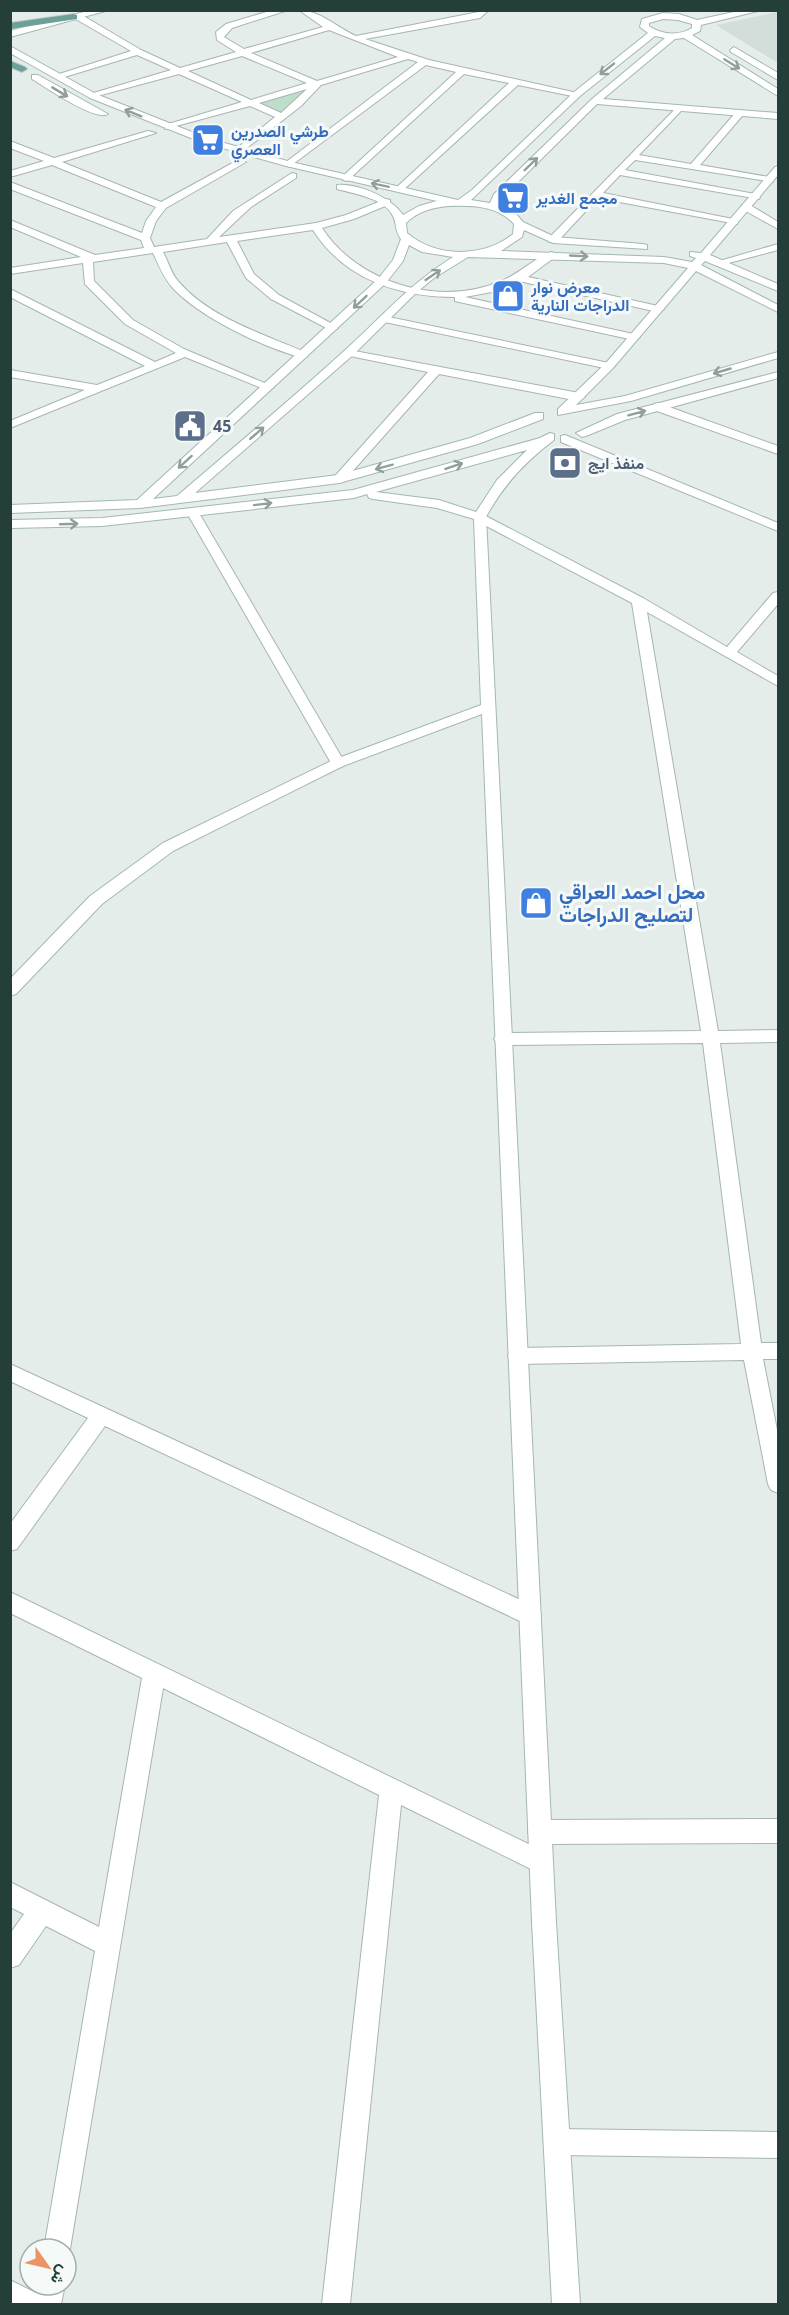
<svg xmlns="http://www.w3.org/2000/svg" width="789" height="2315" viewBox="0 0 789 2315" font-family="'Noto Sans',Vazirmatn,sans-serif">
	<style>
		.built { fill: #d3ddd9 }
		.green { fill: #beddca }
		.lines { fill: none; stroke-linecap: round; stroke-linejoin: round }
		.street-casing { stroke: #a7b5b2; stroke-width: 2 }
		.secondary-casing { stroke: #a3b8b3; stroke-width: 2 }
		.primary-casing { stroke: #c2c9c8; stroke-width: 2 }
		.street { fill: #fff; fill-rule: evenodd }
		.secondary { fill: #fff; fill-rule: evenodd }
		.primary { fill: #6ba199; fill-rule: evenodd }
		.oneway { stroke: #929e9c }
		.labels { text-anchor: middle; stroke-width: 6; stroke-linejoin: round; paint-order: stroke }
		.far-shop-label { font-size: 16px; font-weight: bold; fill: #366cbe; stroke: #f5faf8; text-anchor: start }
		.far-service-label { font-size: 16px; font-weight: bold; fill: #4e5e75; stroke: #f5faf8; text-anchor: start }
		.shop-label { font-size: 20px; font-weight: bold; fill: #366cbe; stroke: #f5faf8; text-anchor: start }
	</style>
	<rect width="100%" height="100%" fill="#e4edea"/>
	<polygon class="built" points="778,12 778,63 716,25"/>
	<polygon class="green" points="308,88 310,89 287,110 279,113 259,103"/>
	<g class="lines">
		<g class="street-casing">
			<g id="street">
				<path d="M273,10H288L232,28L224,37L244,49L323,27L299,10C319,10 338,28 356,36L489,10L480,18L365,39L429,60L582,94L577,97L518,85L401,192L396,189L397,187L509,83L464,74L347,181L343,180V176L456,72L426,65L289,167L284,164L286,162L418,62L408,59L321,85L301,106L239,154L236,153V149L275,117L250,106L165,129V125L242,102L179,74L90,98V94L171,70L137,55L61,78L53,76L131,51L74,18V14H80L141,50L180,68L236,52L217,40L216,32L226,24ZM329,30L398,57L317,81L251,53ZM242,56L307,83L251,100L188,71ZM307,89L281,113L259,103Z"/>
				<polygon points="678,106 681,107 681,111 639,155 691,164 737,111 743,111 743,115 700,165 769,177 773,178 773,182 635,160 625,170 755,194 760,197 759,199 620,175 603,193 733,219 738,222 737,224 598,198 557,242 549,242 549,238"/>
				<path d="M148,131L156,133L62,162L161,202L238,160L246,162L166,208L156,221L150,238L154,247L207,239L233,211L292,173L296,174V178L251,207L219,237L316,223L346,215L386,199L390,200V204L354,219L322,228C358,283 438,307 499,282C518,275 536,257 551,252L555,253V257L528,277L658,306L664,309L658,312L519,281L497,291L465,297L638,335L640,337L634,340L459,302L455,301V297C398,297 344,279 313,230L237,241L254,274L279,295L336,326L338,328L332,331L271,299L246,278L227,242L163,252C168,261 171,273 178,281C209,318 264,334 307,353V357L303,358C264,348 197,316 171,286C163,276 158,264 153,253L93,262L94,281L133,320L184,349L274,387L268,390L264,389L185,357L10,428V421L85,390L10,377V370L97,385L145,366L10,297V289L155,362L176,353L125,324L85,284L83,263L10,274V268L81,257L10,227V220L95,255L144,248L141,240L10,189V182L142,233L146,221L156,207L52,165L10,177V171L44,161L10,148V141L54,158Z"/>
				<polygon points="742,205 750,205 778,222 778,229 742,209"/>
				<polygon points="778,244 778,250 721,265 716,262"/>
				<polygon points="384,316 609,363 615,366 609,369 380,321 378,319"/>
				<polygon points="349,350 579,393 585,397 579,401 439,374 343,482 339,483 333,479 335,476 428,372 345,355 345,351"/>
				<polygon points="658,403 778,446 778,454 654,410 654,404"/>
				<polygon points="565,435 778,523 778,531 561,442 561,436"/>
				<polygon points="193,509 199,513 345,763 343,766 338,768 331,763 187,513"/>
				<polygon points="480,513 643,598 727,647 773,593 778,592 778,604 737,652 778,676 778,686 647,612 718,1031 778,1030 778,1042 720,1043 761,1343 778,1343 778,1359 763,1359 778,1435 778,1493 771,1490 768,1484 744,1360 518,1364 511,1362 508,1356 511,1350 518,1348 741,1344 703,1043 503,1045 497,1043 494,1039 497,1035 503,1033 701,1031 632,603 475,520 474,517"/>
				<polygon points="10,1364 538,1608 541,1615 538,1622 530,1625 522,1622 105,1426 17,1549 10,1551 10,1524 88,1418 10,1381"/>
				<polygon points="10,1592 549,1854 553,1862 549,1870 541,1874 401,1805 350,2304 322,2304 379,1795 163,1688 70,2249 66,2259 66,2249 44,2249 95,1951 46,1926 19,1965 10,1968 10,1934 24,1914 10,1907 10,1882 99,1927 142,1678 10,1613"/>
				<polygon points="778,1819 778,1843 540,1844 532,1840 528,1832 532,1824 540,1820"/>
				<polygon points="557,2129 778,2132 778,2158 557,2155 548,2151 544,2142 548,2133"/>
				<polygon points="10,2280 36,2293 37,2285 65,2285 61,2304 10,2304"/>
			</g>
		</g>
		<g class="secondary-casing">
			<g id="secondary">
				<polygon points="92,10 109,10 10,37 10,31"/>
				<path d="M743,10H762L701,25L700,31L692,35L778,89V96L684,38L675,39L603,99L778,113V119L597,104L503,197L500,206L517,215L523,222L555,237L643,244L647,245V249L553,243L524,230L522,237L501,251L664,257L692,262L696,258L690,256V252L701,253L775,167L778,166V175L710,255L778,284V291L705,261L701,265L778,305V312L696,271L613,368L576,405L625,396L778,352V358L631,401L558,415V409L605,364L688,268L664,263L468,257L434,278L417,292L353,355L195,493L338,475L470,438L535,413H543V419L478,444L339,483L140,508L10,513V505L137,500L378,279L393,260L401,239C395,232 397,224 393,216C384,198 355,194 337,189V185C358,183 392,198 403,215L419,206L437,201L286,166L201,142L90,98L10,53V46L96,94L207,138L291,162L458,200L472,190L574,92L648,33L640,27L642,19L663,13L679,14L697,20ZM663,19L678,20L692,24V28C679,36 662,35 649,26V23ZM655,36L665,38L592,99L494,194L490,203L471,200L580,96ZM448,206C471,205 497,205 514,224L513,234C484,258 436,258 407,233L406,223C418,211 432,208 448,206ZM409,245L422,252L453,257C408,285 381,318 343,352C289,401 233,448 177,496L153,499L386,283L403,261Z"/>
				<polygon points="734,47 778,73 778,80 731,52 730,50"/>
				<path d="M32,75H38L108,114C96,122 45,87 32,79Z"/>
				<polygon points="778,372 778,378 625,420 586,436 582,437 576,433 617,414"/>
				<path d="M550,433L554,434V440C526,461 503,485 486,517L556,1922L580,2304H552L532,1922L482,714L343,766L173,851L102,904L16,994L10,996V979L90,896L163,843L333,760L481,705L474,519L437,508L373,499L369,498L367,494L354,498L102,526L10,528V520L102,518L353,490L540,438ZM527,450L497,480L476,512L439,500L376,492Z"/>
			</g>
		</g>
		<g class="primary-casing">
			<g id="primary">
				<polygon points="74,14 77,15 77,19 10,29 10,23"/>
				<polygon points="10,61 25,67 27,69 22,72 10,67"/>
			</g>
		</g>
		<use href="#street" class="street"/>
		<use href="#secondary" class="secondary"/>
		<use href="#primary" class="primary"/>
	</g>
	<defs><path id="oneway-shaft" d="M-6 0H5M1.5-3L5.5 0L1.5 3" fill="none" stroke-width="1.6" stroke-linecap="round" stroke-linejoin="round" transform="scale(1.5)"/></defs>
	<g class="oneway">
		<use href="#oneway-shaft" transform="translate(732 64) rotate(32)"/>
		<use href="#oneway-shaft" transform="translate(607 69) rotate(142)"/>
		<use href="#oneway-shaft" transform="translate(60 92) rotate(31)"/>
		<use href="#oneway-shaft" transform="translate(133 113) rotate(-158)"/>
		<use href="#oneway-shaft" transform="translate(531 164) rotate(-44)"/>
		<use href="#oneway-shaft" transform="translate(380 185) rotate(-168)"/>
		<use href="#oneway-shaft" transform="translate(579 256) rotate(3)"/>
		<use href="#oneway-shaft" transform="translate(433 275) rotate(-34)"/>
		<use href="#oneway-shaft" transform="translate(360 302) rotate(137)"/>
		<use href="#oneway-shaft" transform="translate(722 371) rotate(164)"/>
		<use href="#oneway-shaft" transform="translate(637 413) rotate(-15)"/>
		<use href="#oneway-shaft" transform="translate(257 433) rotate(-41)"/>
		<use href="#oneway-shaft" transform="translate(185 462) rotate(138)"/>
		<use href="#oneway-shaft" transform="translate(454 466) rotate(-18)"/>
		<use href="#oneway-shaft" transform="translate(384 467) rotate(165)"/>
		<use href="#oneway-shaft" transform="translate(263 504) rotate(-7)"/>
		<use href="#oneway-shaft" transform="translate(69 524) rotate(-2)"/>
	</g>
	<defs>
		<g id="supermarket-square" transform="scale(1.725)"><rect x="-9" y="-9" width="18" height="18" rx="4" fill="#3f7fe0" stroke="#f5faf8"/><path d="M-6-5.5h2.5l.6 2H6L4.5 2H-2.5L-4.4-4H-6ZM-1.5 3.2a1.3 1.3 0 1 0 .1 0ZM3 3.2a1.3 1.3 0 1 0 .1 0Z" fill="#fff"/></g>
		<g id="shop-square" transform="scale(1.725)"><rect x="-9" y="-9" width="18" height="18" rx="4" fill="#3f7fe0" stroke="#f5faf8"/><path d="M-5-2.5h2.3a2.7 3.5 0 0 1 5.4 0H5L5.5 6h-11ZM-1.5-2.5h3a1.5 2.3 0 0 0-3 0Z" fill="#fff"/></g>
		<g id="civic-square" transform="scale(1.725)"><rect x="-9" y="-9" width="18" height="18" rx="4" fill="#5c6f8a" stroke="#f5faf8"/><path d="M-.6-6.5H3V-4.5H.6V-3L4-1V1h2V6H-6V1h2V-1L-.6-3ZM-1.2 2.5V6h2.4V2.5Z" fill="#fff"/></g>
		<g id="bank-square" transform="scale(1.725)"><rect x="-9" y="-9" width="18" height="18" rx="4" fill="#5c6f8a" stroke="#f5faf8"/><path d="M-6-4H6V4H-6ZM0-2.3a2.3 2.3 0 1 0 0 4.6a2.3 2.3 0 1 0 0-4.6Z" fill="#fff"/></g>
	</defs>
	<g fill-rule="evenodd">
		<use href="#supermarket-square" x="208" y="140"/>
		<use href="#supermarket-square" x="513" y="198"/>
		<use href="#shop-square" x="508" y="296"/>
		<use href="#civic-square" x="190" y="426"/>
		<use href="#bank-square" x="565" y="463"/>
		<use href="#shop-square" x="536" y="903"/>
	</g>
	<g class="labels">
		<g class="far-shop-label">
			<text x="231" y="137">طرشي الصدرين<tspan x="231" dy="18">العصري</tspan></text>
			<text x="536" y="204">مجمع الغدير</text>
			<text x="531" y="293">معرض نوار<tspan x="531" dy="18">الدراجات النارية</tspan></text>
		</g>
		<g class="far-service-label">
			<text x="213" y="432">45</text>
			<text x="588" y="469">منفذ ايج</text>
		</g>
		<g class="shop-label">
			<text x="559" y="899">محل احمد العراقي<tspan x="559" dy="23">لتصليح الدراجات</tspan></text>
		</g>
	</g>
	<rect width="789" height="2315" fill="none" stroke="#243e3a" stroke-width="24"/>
	<g transform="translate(48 2267) rotate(124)"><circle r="28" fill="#f5faf8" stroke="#a1afac" stroke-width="1.5"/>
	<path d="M0-4.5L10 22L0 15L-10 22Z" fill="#ec9463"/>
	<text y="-9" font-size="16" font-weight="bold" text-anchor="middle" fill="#243e3a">ش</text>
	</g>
</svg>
